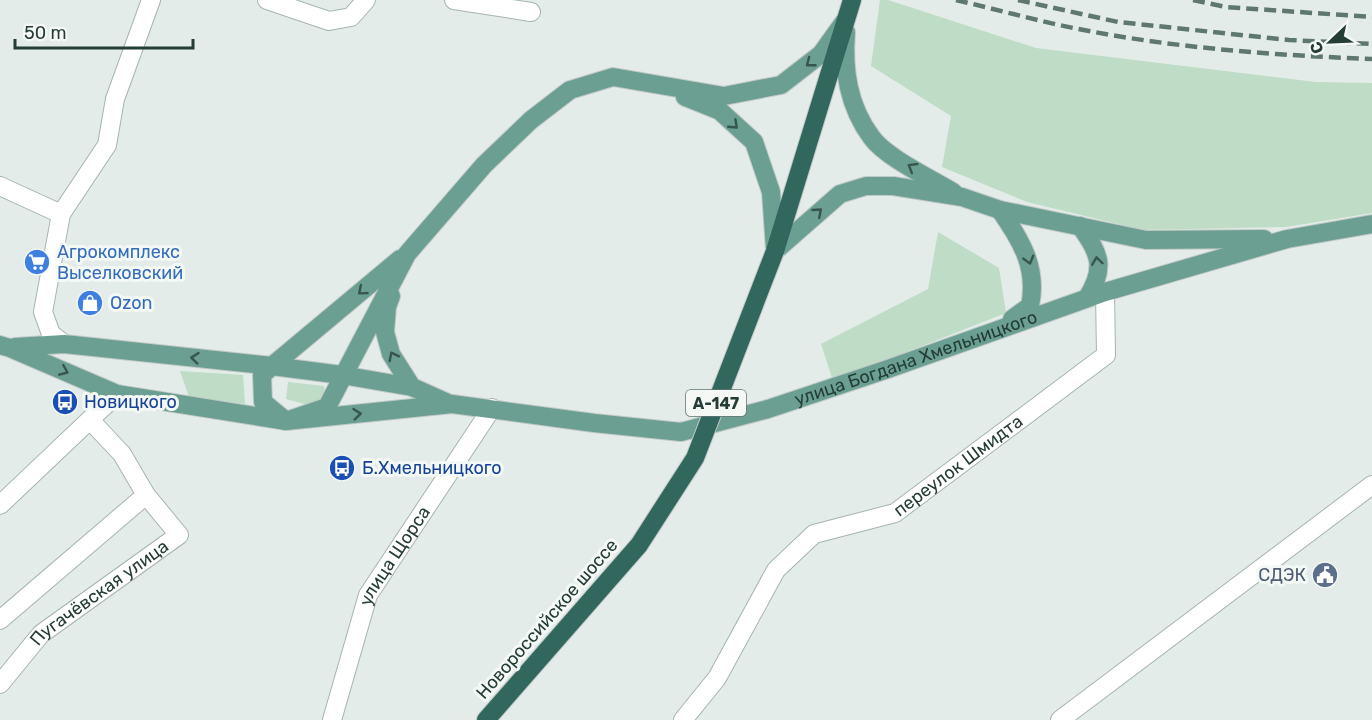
<svg xmlns="http://www.w3.org/2000/svg" width="1372" height="720" viewBox="0 0 1372 720" font-family="Rubik,sans-serif">
	<style>
		.green { fill: #bedcc6 }
		.lines { fill: none; stroke-linecap: round; stroke-linejoin: round }
		.minor-casing { stroke: #a6b4af; stroke-width: 20 }
		.major-casing { stroke: #c2c9c7; stroke-width: 20 }
		.highway-casing { stroke: #c2c9c7; stroke-width: 20 }
		.minor { stroke: #fff; stroke-width: 18 }
		.major { stroke: #6a9f92; stroke-width: 18 }
		.highway { stroke: #31675d; stroke-width: 18 }
		.rail { stroke: #5e7871; stroke-width: 4.5; stroke-dasharray: 12 6; stroke-linecap: butt }
		.highway-bridge-casing { stroke: #c2c9c7; stroke-width: 20; stroke-linecap: butt }
		.highway-bridge { stroke: #31675d; stroke-width: 18 }
		.oneway { stroke: #36564d }
		.labels { text-anchor: middle; stroke-width: 6; stroke-linejoin: round; paint-order: stroke }
		.shield { fill: #f4f9f6; stroke: #627570; stroke-width: 1.5 }
		.shield-label { font-size: 16px; font-weight: bold; fill: #243d36 }
		.shop-label { font-size: 18px; fill: #366cbe; stroke: #f4f9f6; text-anchor: start }
		.street-label { font-size: 18px; fill: #243d36; stroke: #f4f9f6 }
		.transit-label { font-size: 18px; fill: #164399; stroke: #f4f9f6; text-anchor: start }
		.service-label { font-size: 18px; fill: #4e5e75; stroke: #f4f9f6; text-anchor: end }
	</style>
	<rect width="100%" height="100%" fill="#e3ece8"/>
	<g class="green">
		<polygon points="880,0 888,0 1036,48 1316,82 1372,83 1372,213 1286,227 1143,230 1027,202 942,167 951,116 871,66"/>
		<polygon points="938,232 999,268 1006,313 833,381 821,344 928,289"/>
		<polygon points="180,371 243,375 245,404 189,397"/>
		<polygon points="288,382 324,386 325,397 316,407 286,399"/>
	</g>
	<g class="lines">
		<g class="minor-casing">
			<g id="minor">
				<polyline points="267,0 329,21 351,17 366,0"/>
				<polyline points="454,0 531,12"/>
				<polyline points="0,186 61,214"/>
				<polyline points="64,344 51,334 43,312 61,214 107,145 115,99 151,0"/>
				<polyline points="0,505 117,394"/>
				<polyline points="0,620 146,495"/>
				<path id="s1" d="M0,684L41,634L179,535L146,495L122,454L90,420"/>
				<path id="s2" d="M332,720L368,595L492,408"/>
				<path id="s3" d="M683,720L717,678L776,570L814,534L895,513L1106,355L1105,292"/>
				<polyline points="1060,720 1372,485"/>
			</g>
		</g>
		<g class="major-casing">
			<g id="major">
				<path d="M846,32C843,70 848,106 872,138C887,158 930,178 953,192"/>
				<polyline points="685,97 720,111 754,142 771,192 775,250"/>
				<path d="M1000,210C1021,240 1038,268 1030,306L1012,319"/>
				<path d="M1080,226C1100,253 1106,268 1087,298"/>
				<polyline points="775,251 840,194 866,186 893,186 962,197 1000,210 1146,240 1264,239"/>
				<polyline points="391,296 387,307 385,332 391,354 412,387 450,404"/>
				<path id="s4" d="M0,345L10,348L117,394L286,421L452,404L594,423L681,432L768,409L888,369L1105,292L1287,239L1372,224"/>
				<polyline points="15,347 64,344 272,366 400,259"/>
				<polyline points="412,387 342,375 272,366 262,375 263,402 286,421 327,407 407,254 484,165 531,120 570,90 613,77 724,96 781,85 821,54 844,22"/>
			</g>
		</g>
		<g class="highway-casing">
			<g id="highway">
				<polyline points="775,251 852,0"/>
				<polyline points="486,720 639,545"/>
			</g>
		</g>
		<use href="#minor" class="minor"/>
		<use href="#major" class="major"/>
		<use href="#highway" class="highway"/>
		<g class="rail">
			<path d="M956,0C990,8 1024,17 1059,25C1161,47 1267,55 1372,59"/>
			<polyline points="1018,0 1118,22 1289,40 1372,44"/>
			<polyline points="1193,0 1226,7 1372,17"/>
		</g>
		<g class="highway-bridge-casing">
			<polyline id="highway-bridge" points="639,545 695,458 775,251"/>
		</g>
		<use href="#highway-bridge" class="highway-bridge"/>
	</g>
	<defs><path id="oneway-chevron" d="M-2-3.5L2.5 0L-2 3.5" fill="none" stroke-width="1.6" stroke-linecap="round" stroke-linejoin="round" transform="scale(1.5)"/></defs>
	<g class="oneway">
		<use href="#oneway-chevron" transform="translate(810 63) rotate(142)"/>
		<use href="#oneway-chevron" transform="translate(734 125) rotate(43)"/>
		<use href="#oneway-chevron" transform="translate(912 167) rotate(-149)"/>
		<use href="#oneway-chevron" transform="translate(818 212) rotate(-41)"/>
		<use href="#oneway-chevron" transform="translate(1029 260) rotate(74)"/>
		<use href="#oneway-chevron" transform="translate(1097 261) rotate(-98)"/>
		<use href="#oneway-chevron" transform="translate(362 291) rotate(140)"/>
		<use href="#oneway-chevron" transform="translate(393 356) rotate(-117)"/>
		<use href="#oneway-chevron" transform="translate(195 358) rotate(-174)"/>
		<use href="#oneway-chevron" transform="translate(64 371) rotate(23)"/>
		<use href="#oneway-chevron" transform="translate(357 414) rotate(-6)"/>
	</g>
	<defs>
		<g id="supermarket-disc" transform="scale(1.35)"><circle r="9.5" fill="#3f7fe0" stroke="#f4f9f6"/><path d="M-6-5.5h2.5l.6 2H6L4.5 2H-2.5L-4.4-4H-6ZM-1.5 3.2a1.3 1.3 0 1 0 .1 0ZM3 3.2a1.3 1.3 0 1 0 .1 0Z" fill="#fff"/></g>
		<g id="shop-disc" transform="scale(1.35)"><circle r="9.5" fill="#3f7fe0" stroke="#f4f9f6"/><path d="M-5-2.5h2.3a2.7 3.5 0 0 1 5.4 0H5L5.5 6h-11ZM-1.5-2.5h3a1.5 2.3 0 0 0-3 0Z" fill="#fff"/></g>
		<g id="bus-disc" transform="scale(1.35)"><circle r="9.5" fill="#1a4fb4" stroke="#f4f9f6"/><path d="M-5-6H5V4H4V6H2V4H-2V6H-4V4H-5ZM-3.5-4V0h7V-4ZM-3.5 1.2v1.5H-2V1.2ZM2 1.2v1.5H3.5V1.2Z" fill="#fff"/></g>
		<g id="civic-disc" transform="scale(1.35)"><circle r="9.5" fill="#5c6f8a" stroke="#f4f9f6"/><path d="M-.6-6.5H3V-4.5H.6V-3L4-1V1h2V6H-6V1h2V-1L-.6-3ZM-1.2 2.5V6h2.4V2.5Z" fill="#fff"/></g>
	</defs>
	<g fill-rule="evenodd">
		<use href="#supermarket-disc" x="37" y="262"/>
		<use href="#shop-disc" x="90" y="303"/>
		<use href="#bus-disc" x="65" y="402"/>
		<use href="#bus-disc" x="342" y="468"/>
		<use href="#civic-disc" x="1325" y="575"/>
	</g>
	<g class="labels">
		<rect class="shield" x="686" y="390" width="60" height="26" rx="4.5"/>
		<g class="shield-label">
			<text x="716" y="409">А-147</text>
		</g>
		<g class="shop-label">
			<text x="57" y="258">Агрокомплекс<tspan x="57" dy="21">Выселковский</tspan></text>
			<text x="110" y="309">Ozon</text>
		</g>
		<g class="street-label">
			<text dy="6" stroke="none"><textPath href="#s4" startOffset="942">улица Богдана Хмельницкого</textPath></text>
			<text dy="6" stroke="none"><textPath href="#s3" startOffset="392">переулок Шмидта</textPath></text>
			<text dy="6" stroke="none"><textPath href="#s2" startOffset="177">улица Щорса</textPath></text>
			<text dy="6" stroke="none"><textPath href="#s1" startOffset="136">Пугачёвская улица</textPath></text>
			<text transform="translate(547 619) rotate(-49)" y="6">Новороссийское шоссе</text>
		</g>
		<g class="transit-label">
			<text x="84" y="408">Новицкого</text>
			<text x="362" y="474">Б.Хмельницкого</text>
		</g>
		<g class="service-label">
			<text x="1306" y="581">СДЭК</text>
		</g>
	</g>
	<g transform="translate(1330 42) rotate(247)" stroke="#f4f9f6" stroke-width="4.5" paint-order="stroke">
	<path d="M0-4.5L10 22L0 15L-10 22Z" fill="#243d36"/>
	<text y="-9" font-size="16" font-weight="bold" text-anchor="middle" fill="#243d36">С</text>
	</g>
	<path d="M15 39v9h178v-9" fill="none" stroke="#243d36" stroke-width="3"/>
	<text x="24" y="39" font-size="18" fill="#243d36" stroke="#f4f9f6" stroke-width="4.5" paint-order="stroke">50 m</text>
</svg>
